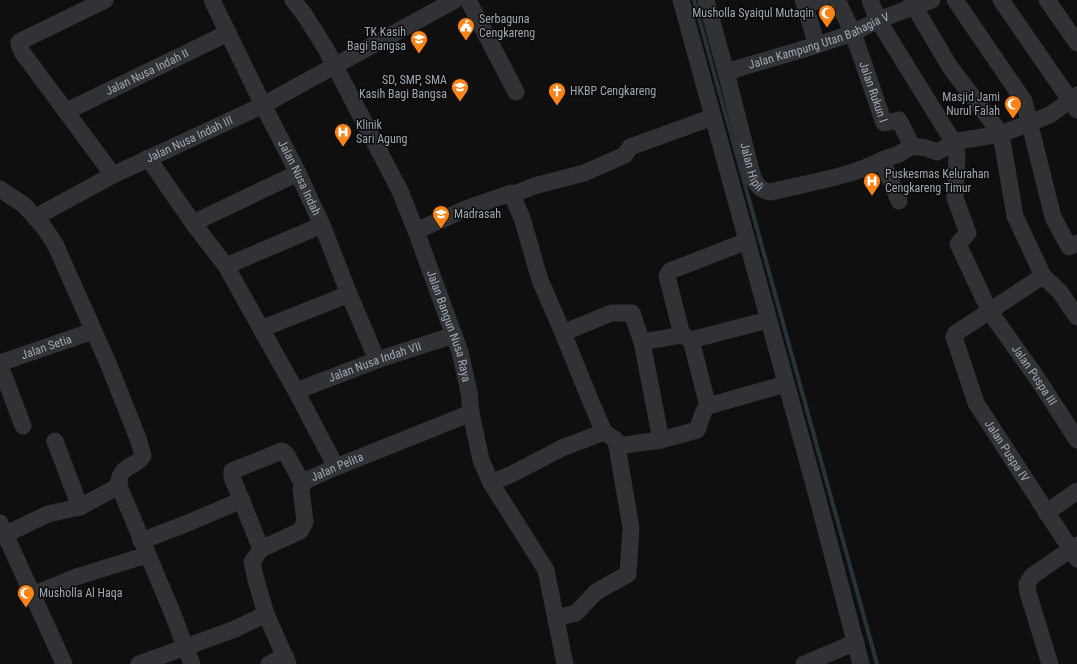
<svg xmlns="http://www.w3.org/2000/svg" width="1077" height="664" viewBox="0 0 1077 664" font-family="'Roboto Condensed',sans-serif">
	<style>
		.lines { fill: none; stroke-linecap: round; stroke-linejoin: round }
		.stream { stroke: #273338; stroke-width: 4 }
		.minor { stroke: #303236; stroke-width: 17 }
		.labels { text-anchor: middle; stroke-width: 3; stroke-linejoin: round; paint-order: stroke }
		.poi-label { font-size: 12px; fill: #9ea9b3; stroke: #0a0a0b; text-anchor: start }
		.street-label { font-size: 12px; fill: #9ea9b3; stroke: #0a0a0b }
	</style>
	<rect width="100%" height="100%" fill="#0f0f10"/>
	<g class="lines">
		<polyline class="stream" points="694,0 877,664"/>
		<g class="minor">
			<polyline points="105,0 25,39 19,42 19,45 22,52 113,175"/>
			<path id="s1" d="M212,0L263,105L298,173L322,225L349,294L377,360"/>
			<path id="s2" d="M293,0L304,14L326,49L400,191L416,231L460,352L469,392L471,413L481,460L491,483L546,570L565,664"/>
			<polyline points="468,0 516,92"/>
			<polyline points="681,0 816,492 861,664"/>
			<path id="s3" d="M706,0L726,72L753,178C758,186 760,191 771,192C806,183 851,177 882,160L899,201"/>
			<polyline points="803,0 817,45"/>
			<path id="s4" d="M837,0L853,33L884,123L899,120L912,146"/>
			<path id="s5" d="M870,0L878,20L954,143L957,155L955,198L968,233L958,244L990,312L1037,378L1077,440"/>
			<polyline points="912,0 914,6 950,67 1001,134 1015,216 1043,276 1060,292 1077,317"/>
			<polyline points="955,0 1024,101 1053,217 1069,247 1077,243"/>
			<polyline points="1001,0 1077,110"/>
			<polyline points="1047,0 1077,43"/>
			<polyline points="805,5 821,0"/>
			<path id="s6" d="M726,72L817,45L853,33L878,20L932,0"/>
			<path id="s7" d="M67,111L228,33"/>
			<polyline points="912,146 926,148 937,152 958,141 1001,134 1050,115 1077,95"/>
			<polyline points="148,158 193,223 226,266 296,391 336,467"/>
			<polyline points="882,160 899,154 912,146"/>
			<path d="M0,189L24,205L43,226L55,244L108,363L139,441L143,456C134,469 118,465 119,486L172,612L192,664"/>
			<polyline points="512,195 534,186 584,173 625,155 630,147 713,117"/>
			<path id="s8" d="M43,213L113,175L263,105L455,0"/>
			<polyline points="193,223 298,173"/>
			<polyline points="416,231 468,208 511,193 522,218 540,280 563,333 591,402 604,432 616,440 631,528 628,574 596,592 576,613 556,618"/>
			<polyline points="226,266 322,225"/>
			<path id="s9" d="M1043,276L956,333L954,337L976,403L1077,559"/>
			<polyline points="261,329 349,294"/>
			<polyline points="563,333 611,313 632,313 642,342 682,335 691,340 768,320"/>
			<polyline points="682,335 667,276 670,271 747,241"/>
			<polyline points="691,340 708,406"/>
			<polyline points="642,342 661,440"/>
			<path id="s10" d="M0,363L93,331"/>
			<polyline points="0,365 23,426"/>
			<path id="s11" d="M296,391L377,360L454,335"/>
			<polyline points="55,441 80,507"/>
			<polyline points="617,446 661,440 697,430 704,411 708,406 786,384"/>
			<polyline points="491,483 512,474 562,448 604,432"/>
			<polyline points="1046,513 1077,491"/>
			<polyline points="0,523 64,664"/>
			<polyline points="0,537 48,514 80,507 119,486"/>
			<polyline points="141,541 183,525 242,500"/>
			<polyline points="261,549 232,477 232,471 282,451 287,455 303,485"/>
			<polyline points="32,595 76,577 147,555"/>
			<polyline points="139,664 235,629 266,614"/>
			<polyline points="269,664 285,656"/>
			<path id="s12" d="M288,664L266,614L256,580L252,562L261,549L300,531L305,522L301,490L303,483L307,480L336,467L471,413"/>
			<polyline points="804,664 856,642"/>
			<polyline points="1050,664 1028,593 1027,584 1032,576 1077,545"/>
		</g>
	</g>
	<defs>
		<g id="mosque-pin" transform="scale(0.9)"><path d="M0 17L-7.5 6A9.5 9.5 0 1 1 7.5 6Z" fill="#ff8418" stroke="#0a0a0b"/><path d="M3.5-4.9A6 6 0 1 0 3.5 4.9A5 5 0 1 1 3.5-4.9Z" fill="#fff"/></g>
		<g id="civic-pin" transform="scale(0.9)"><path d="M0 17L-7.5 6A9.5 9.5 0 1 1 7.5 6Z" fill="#ff8418" stroke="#0a0a0b"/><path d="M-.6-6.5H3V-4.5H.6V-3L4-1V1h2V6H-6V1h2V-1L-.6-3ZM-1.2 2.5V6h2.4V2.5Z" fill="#fff"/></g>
		<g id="school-pin" transform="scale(0.9)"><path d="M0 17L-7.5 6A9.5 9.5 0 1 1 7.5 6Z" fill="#ff8418" stroke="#0a0a0b"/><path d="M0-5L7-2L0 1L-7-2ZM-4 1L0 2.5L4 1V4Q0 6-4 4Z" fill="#fff"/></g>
		<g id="church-pin" transform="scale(0.9)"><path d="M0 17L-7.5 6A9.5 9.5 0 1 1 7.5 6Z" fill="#ff8418" stroke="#0a0a0b"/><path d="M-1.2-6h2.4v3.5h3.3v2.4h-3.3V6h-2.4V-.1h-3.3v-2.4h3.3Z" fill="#fff"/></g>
		<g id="hospital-pin" transform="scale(0.9)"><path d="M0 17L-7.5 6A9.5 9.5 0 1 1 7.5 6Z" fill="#ff8418" stroke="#0a0a0b"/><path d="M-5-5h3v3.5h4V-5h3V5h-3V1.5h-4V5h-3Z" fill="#fff"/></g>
	</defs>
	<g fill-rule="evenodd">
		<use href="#mosque-pin" x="827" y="13"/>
		<use href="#civic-pin" x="466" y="26"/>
		<use href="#school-pin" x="419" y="39"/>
		<use href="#school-pin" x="460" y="87"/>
		<use href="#church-pin" x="557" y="91"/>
		<use href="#mosque-pin" x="1013" y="104"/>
		<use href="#hospital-pin" x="343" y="132"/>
		<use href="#hospital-pin" x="872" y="181"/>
		<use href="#school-pin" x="441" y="214"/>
		<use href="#mosque-pin" x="26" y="593"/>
	</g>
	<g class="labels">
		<g class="poi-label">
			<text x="814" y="17" text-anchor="end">Musholla Syaiqul Mutaqin</text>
			<text x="479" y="23">Serbaguna<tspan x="479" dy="14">Cengkareng</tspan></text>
			<text x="406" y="36" text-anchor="end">TK Kasih<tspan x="406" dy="14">Bagi Bangsa</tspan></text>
			<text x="447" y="84" text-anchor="end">SD, SMP, SMA<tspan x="447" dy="14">Kasih Bagi Bangsa</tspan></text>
			<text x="570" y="95">HKBP Cengkareng</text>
			<text x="1000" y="101" text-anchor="end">Masjid Jami<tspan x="1000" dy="14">Nurul Falah</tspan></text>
			<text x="356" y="129">Klinik<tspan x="356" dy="14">Sari Agung</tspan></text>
			<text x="885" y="178">Puskesmas Kelurahan<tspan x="885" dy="14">Cengkareng Timur</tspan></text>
			<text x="454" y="218">Madrasah</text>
			<text x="39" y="597">Musholla Al Haqa</text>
		</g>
		<g class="street-label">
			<text dy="4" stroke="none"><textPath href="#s6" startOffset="98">Jalan Kampung Utan Bahagia V</textPath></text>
			<text dy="4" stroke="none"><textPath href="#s7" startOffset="89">Jalan Nusa Indah II</textPath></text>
			<text dy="4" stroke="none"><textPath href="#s4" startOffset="99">Jalan Rukun I</textPath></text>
			<text dy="4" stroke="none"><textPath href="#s8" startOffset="164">Jalan Nusa Indah III</textPath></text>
			<text dy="4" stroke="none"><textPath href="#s3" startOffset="173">Jalan Hipli</textPath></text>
			<text dy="4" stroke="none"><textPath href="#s1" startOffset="198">Jalan Nusa Indah</textPath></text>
			<text dy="4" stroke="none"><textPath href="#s2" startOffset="363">Jalan Bangun Nusa Raya</textPath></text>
			<text dy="4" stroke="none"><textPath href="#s10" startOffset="49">Jalan Setia</textPath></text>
			<text dy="4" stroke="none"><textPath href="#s11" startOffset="84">Jalan Nusa Indah VII</textPath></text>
			<text dy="4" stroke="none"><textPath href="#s5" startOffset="426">Jalan Puspa III</textPath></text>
			<text dy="4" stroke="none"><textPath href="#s9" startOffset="235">Jalan Puspa IV</textPath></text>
			<text dy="4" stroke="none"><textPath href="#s12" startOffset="255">Jalan Pelita</textPath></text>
		</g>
	</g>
</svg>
